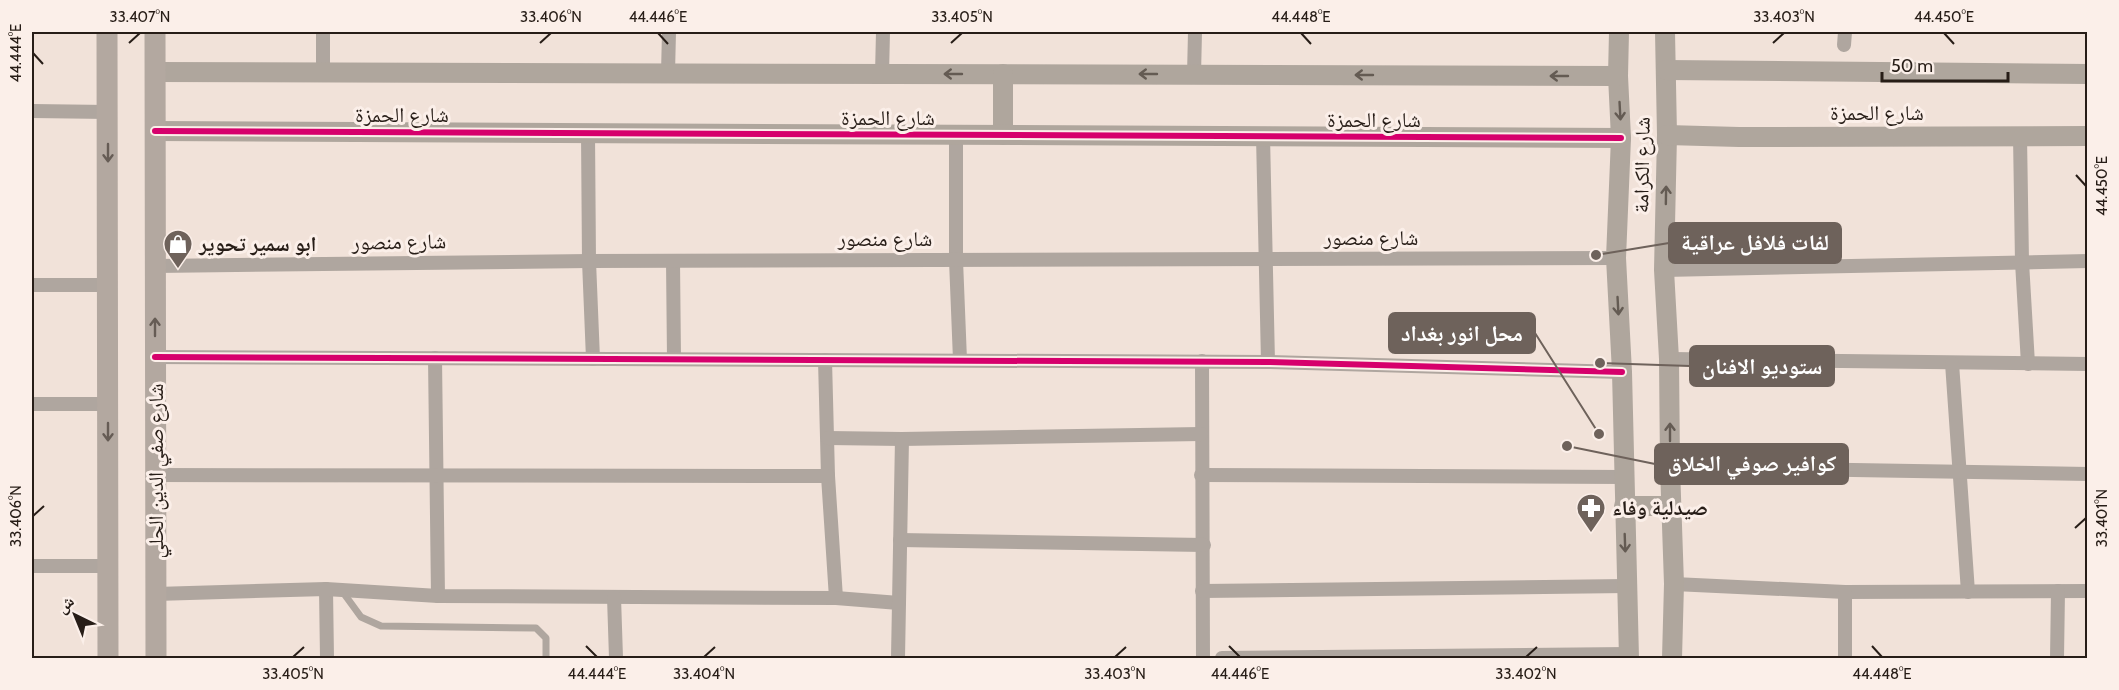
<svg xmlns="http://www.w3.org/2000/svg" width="2119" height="690" viewBox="0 0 2119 690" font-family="Cabin,'Noto Naskh Arabic',sans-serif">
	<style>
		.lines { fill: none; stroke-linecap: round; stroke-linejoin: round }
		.lane { stroke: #afa69f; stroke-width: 7 }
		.street { stroke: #afa69f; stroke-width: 14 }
		.secondary { stroke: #afa69d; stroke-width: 20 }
		.primary { stroke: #b3a8a0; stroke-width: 21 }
		.cycleway-casing { stroke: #fbefe9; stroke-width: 10 }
		.cycleway { stroke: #d6006c; stroke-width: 6 }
		.oneway { stroke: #645b53 }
		.oneway2 { stroke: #665c55 }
		.ticks { fill: none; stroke: #271d17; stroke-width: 2 }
		.labels { text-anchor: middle; stroke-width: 6; stroke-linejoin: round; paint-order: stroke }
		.street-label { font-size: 21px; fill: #271d17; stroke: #fbefe9 }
		.poi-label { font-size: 21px; font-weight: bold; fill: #271d17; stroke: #fbefe9; text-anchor: start }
		.leader { fill: none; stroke: #6e625b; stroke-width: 2 }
		.callout-dot { fill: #6e625b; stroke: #fbefe9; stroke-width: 2 }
		.callout { fill: #6e625b; stroke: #6e625b; stroke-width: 2 }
		.callout-label { font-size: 22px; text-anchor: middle; font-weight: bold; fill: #fff }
		.neatline { fill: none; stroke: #271d17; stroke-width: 2 }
		.ticks-label { font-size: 15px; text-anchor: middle; fill: #271d17 }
	</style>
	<rect width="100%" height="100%" fill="#f1e2d9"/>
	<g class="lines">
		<polyline class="lane" points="342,591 361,617 381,626 536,628 546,638 546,658"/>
		<g class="street">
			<polyline points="1844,45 1845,32"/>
			<polyline points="323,72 323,32"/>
			<polyline points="668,73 669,32"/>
			<polyline points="882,74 883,32"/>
			<polyline points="1194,75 1195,32"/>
			<polyline points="32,111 108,112"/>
			<polyline points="588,133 589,261 593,359"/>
			<polyline points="956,135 956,260 960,360"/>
			<polyline points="1263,136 1268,362"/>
			<polyline points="2020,136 2022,262 2028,364"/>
			<polyline points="673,261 674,359"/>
			<polyline points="155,266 589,261 1616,258"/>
			<polyline points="1664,270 2088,261"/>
			<polyline points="32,285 108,285"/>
			<polyline points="155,357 1268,362 1622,372"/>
			<polyline points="435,358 438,596"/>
			<polyline points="1669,359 2088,364"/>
			<polyline points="825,360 828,476 836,598"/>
			<polyline points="1202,361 1203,658"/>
			<polyline points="1952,363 1968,592"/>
			<polyline points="32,404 108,404"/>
			<polyline points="828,438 902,439 1201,434"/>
			<polyline points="1670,467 2088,474"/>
			<polyline points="156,475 828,476"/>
			<polyline points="1201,475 1623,477"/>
			<polyline points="900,540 1204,545"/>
			<polyline points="32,566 108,566"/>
			<polyline points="1674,584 1845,592 2088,591"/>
			<polyline points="326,589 327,658"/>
			<polyline points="1202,591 1627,586"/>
			<polyline points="1845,592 1845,658"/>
			<polyline points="156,594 326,589 438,596 836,598 899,603"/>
			<polyline points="614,597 616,658"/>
			<polyline points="898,658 902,439"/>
			<polyline points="1222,658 1629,654"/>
			<polyline points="2057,658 2058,591"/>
		</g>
		<g class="secondary">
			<polyline points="1619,32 1618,76 1621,138 1616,258 1622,372 1629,658"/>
			<polyline points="1665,32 1667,135 1664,270 1669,359 1670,467 1674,584 1672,658"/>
			<polyline points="1666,70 2088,74"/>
			<polyline points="155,72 1618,76"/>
			<polyline points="1003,74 1003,135"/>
			<polyline points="155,131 1621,138"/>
			<polyline points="1667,135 1739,137 2088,136"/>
			<polyline points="1624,506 1671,506"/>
		</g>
		<g class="primary">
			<polyline points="107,32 108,658"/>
			<polyline points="155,32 156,658"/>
		</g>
		<g class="cycleway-casing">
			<g id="cycleway">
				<polyline points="155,131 1621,138"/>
				<polyline points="155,357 1268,362 1622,372"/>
			</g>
		</g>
		<use href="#cycleway" class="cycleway"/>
	</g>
	<defs><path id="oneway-shaft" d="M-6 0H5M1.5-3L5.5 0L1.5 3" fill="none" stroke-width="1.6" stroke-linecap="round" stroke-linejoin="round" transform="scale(1.5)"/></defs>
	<g class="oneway">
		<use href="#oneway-shaft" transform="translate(953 74) rotate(-180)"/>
		<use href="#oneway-shaft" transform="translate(1148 74) rotate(-180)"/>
		<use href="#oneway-shaft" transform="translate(1364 75) rotate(-180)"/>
		<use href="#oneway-shaft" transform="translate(1559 76) rotate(-180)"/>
		<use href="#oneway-shaft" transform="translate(1620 111) rotate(87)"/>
		<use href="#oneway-shaft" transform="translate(1666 195) rotate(-89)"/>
		<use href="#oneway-shaft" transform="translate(1618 306) rotate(87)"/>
		<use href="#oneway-shaft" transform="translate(1670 432) rotate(-90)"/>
		<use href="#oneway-shaft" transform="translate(1625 543) rotate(88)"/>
	</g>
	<g class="oneway2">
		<use href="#oneway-shaft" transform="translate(108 153) rotate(90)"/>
		<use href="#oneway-shaft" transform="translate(155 327) rotate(-90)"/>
		<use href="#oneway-shaft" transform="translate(108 432) rotate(90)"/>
	</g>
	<path class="ticks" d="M658,33L668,44M1301,33L1311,44M1944,33L1954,44M129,43L140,33M540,43L551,33M951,43L962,33M1773,43L1784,33M33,53L43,64M2076,175L2086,186M33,516L44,506M2075,528L2086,518M586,646L597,657M1229,646L1240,657M1872,646L1882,657M293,657L304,647M704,657L715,647M1115,657L1126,647M1526,657L1537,647"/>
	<defs>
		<g id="shop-pin" transform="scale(1.5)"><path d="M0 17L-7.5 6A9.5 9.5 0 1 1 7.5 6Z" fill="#6e625b" stroke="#fbefe9"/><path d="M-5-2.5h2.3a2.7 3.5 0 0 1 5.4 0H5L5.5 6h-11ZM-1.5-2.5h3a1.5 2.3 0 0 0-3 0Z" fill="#fff"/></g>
		<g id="pharmacy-pin" transform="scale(1.5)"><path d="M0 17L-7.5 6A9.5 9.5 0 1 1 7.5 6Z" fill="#6e625b" stroke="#fbefe9"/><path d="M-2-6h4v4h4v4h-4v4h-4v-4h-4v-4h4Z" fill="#fff"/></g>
	</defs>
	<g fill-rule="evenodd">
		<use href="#shop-pin" x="178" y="244"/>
		<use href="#pharmacy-pin" x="1591" y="508"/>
	</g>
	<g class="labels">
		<g class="street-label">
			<text x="1877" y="120">شارع الحمزة</text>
			<text x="402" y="122">شارع الحمزة</text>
			<text x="888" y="125">شارع الحمزة</text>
			<text x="1374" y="127">شارع الحمزة</text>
			<text transform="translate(1642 165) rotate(-89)" y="7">شارع الكرامة</text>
			<text x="1371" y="245">شارع منصور</text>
			<text x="885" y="246">شارع منصور</text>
			<text transform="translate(399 242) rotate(-1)" y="7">شارع منصور</text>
			<text transform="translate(156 471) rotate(-90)" y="7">شارع صفي الدين الحلي</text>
		</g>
		<g class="poi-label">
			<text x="199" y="251">ابو سمير تحوير</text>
			<text x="1612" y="515">صيدلية وفاء</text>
		</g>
	</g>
	<path class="leader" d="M1596 255L1669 243M1599 434L1535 333M1600 363L1690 366M1567 446L1655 464"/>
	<g class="callout-dot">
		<circle cx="1596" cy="255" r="6"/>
		<circle cx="1599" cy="434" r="6"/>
		<circle cx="1600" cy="363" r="6"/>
		<circle cx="1567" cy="446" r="6"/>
	</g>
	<g class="callout">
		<rect x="1669" y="223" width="172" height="40" rx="6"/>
		<rect x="1389" y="313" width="146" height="40" rx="6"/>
		<rect x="1690" y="346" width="144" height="40" rx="6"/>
		<rect x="1655" y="444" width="193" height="40" rx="6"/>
	</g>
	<g class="callout-label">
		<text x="1755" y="250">لفات فلافل عراقية</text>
		<text x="1462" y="341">محل انور بغداد</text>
		<text x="1762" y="374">ستوديو الافنان</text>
		<text x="1752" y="471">كوافير صوفي الخلاق</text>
	</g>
	<rect width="2119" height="690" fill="none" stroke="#fbefe9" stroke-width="66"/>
	<g transform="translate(75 615) rotate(317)" stroke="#fbefe9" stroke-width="4.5" paint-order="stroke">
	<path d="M0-4.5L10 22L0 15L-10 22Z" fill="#271d17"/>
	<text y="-9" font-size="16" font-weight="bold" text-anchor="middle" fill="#271d17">ش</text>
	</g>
	<path d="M1882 72v9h126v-9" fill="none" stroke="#271d17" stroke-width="3"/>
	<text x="1891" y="72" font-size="18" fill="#271d17" stroke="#fbefe9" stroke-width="4.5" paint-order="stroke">50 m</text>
	<rect x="33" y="33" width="2053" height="624" class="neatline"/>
	<g class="ticks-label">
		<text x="140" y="22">33.407°N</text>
		<text x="551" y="22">33.406°N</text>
		<text x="658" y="22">44.446°E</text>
		<text x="962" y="22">33.405°N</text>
		<text x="1301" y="22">44.448°E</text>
		<text x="1784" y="22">33.403°N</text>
		<text x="1944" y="22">44.450°E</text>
		<text transform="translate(16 53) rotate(-90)" y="5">44.444°E</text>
		<text transform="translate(2102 186) rotate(-90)" y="5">44.450°E</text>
		<text transform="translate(16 516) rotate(-90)" y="5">33.406°N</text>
		<text transform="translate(2102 518) rotate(-90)" y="5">33.401°N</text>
		<text x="293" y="679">33.405°N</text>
		<text x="597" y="679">44.444°E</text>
		<text x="704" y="679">33.404°N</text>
		<text x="1115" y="679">33.403°N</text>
		<text x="1240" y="679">44.446°E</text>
		<text x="1526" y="679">33.402°N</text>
		<text x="1882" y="679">44.448°E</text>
	</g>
</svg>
